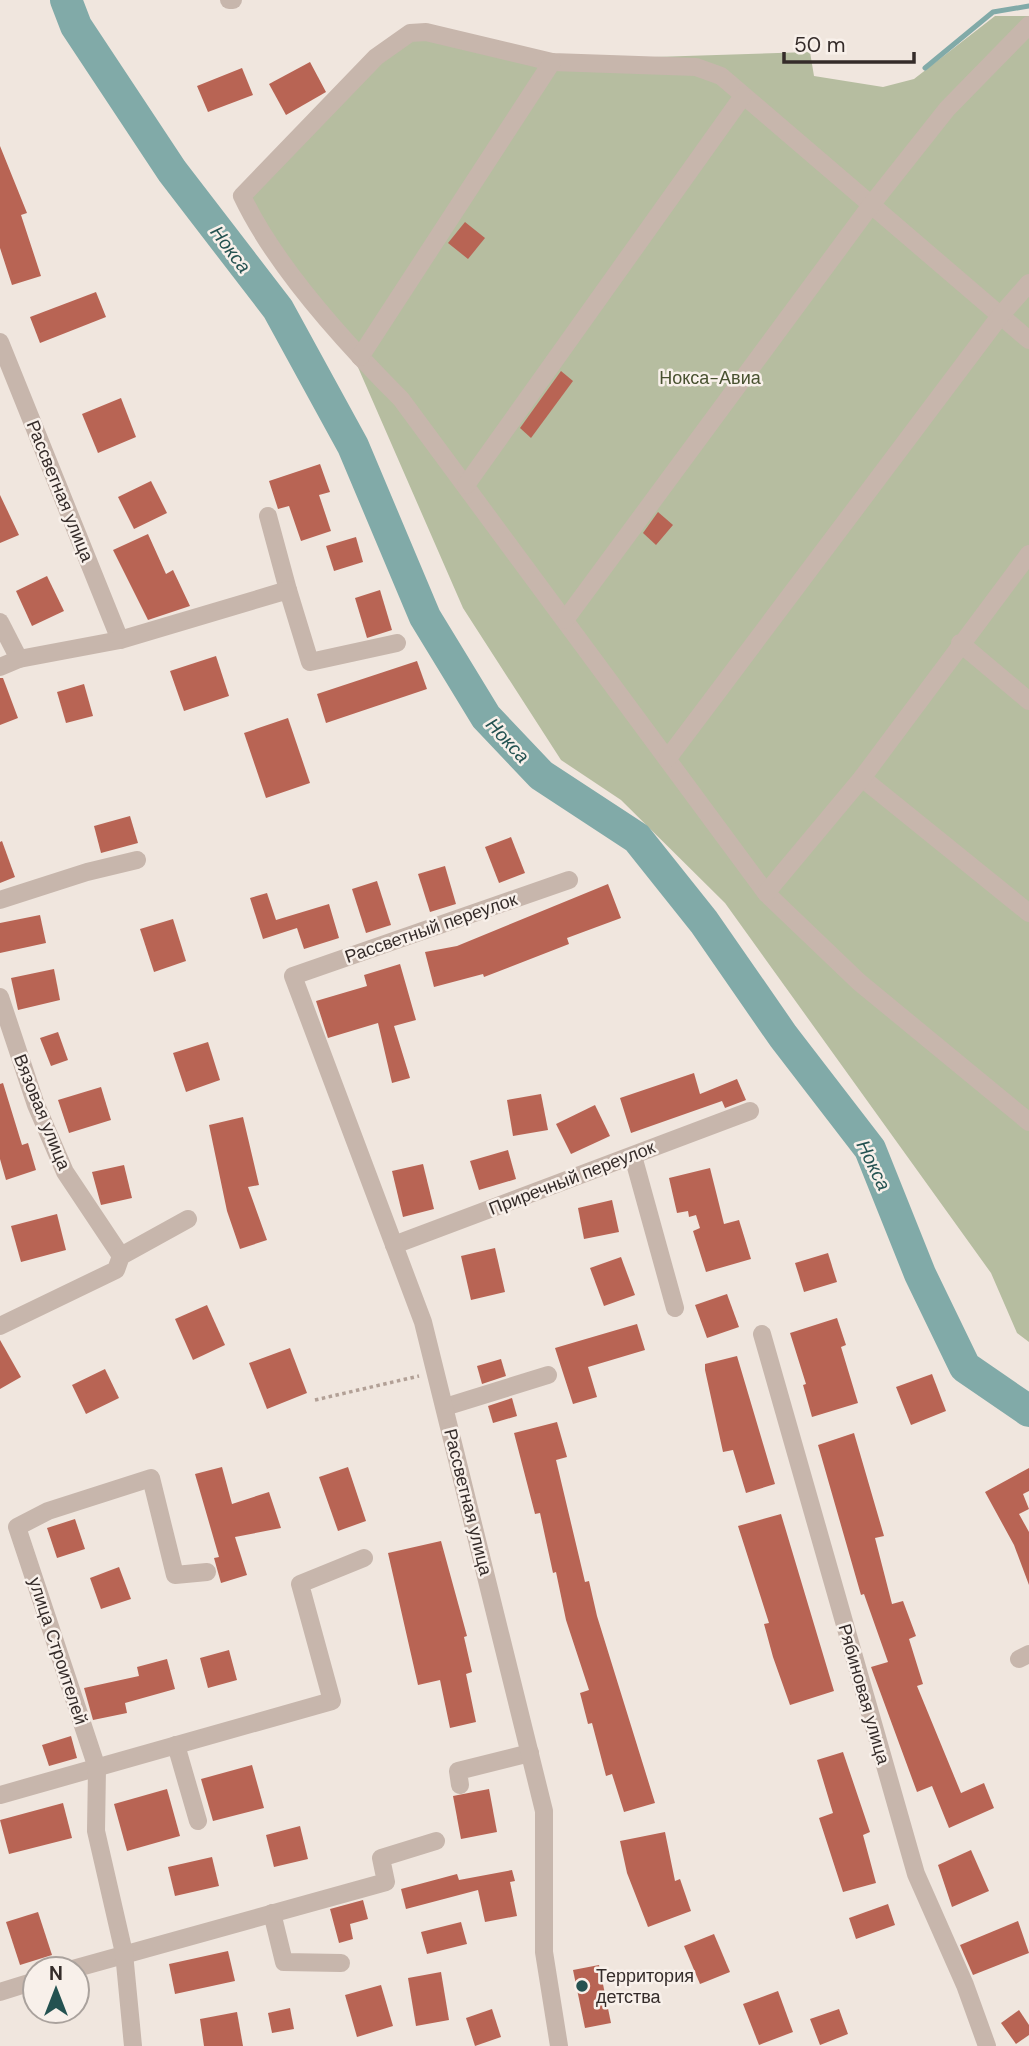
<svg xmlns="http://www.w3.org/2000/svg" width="1029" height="2046" viewBox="0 0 1029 2046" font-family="'DM Sans',sans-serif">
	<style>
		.garden { fill: #b6bda0 }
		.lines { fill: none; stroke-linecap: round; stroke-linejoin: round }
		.stream { stroke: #81aaa8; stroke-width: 5 }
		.river { stroke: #81aaa8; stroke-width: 32 }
		.building { fill: #b86454 }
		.path { stroke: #b2a096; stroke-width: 3.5; stroke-dasharray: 3.5 3.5; stroke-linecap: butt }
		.minor { stroke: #c7b6ac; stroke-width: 18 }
		.poi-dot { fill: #245251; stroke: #f8f0ea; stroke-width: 2.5 }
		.labels { text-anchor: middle; stroke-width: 5; stroke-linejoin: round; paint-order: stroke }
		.park-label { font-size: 18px; fill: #485130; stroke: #f8f0ea }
		.street-label { font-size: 18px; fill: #352c2a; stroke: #f8f0ea }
		.poi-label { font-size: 18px; fill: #352c2a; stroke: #f8f0ea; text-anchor: start }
		.water-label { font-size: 19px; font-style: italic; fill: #245251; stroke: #f8f0ea }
	</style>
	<rect width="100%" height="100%" fill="#f0e6de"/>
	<polygon class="garden" points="995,16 1029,16 1029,1342 1017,1333 991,1273 725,903 621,800 561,760 463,608 357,365 235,197 410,30 547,55 591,59 810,52 814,76 883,87 914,79"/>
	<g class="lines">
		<polyline class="stream" points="925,68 993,12 1029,6"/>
		<polyline class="river" points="66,0 76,26 172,171 278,309 353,446 425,617 486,717 541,775 637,838 704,922 783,1036 870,1149 920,1274 965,1367 1029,1411"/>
	</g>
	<g class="building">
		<polygon points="310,62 326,92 286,115 269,84"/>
		<polygon points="242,68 253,95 208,112 197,86"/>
		<polygon points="0,146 27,213 21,215 41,276 12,285 0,248"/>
		<polygon points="465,222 485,238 468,259 448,243"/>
		<polygon points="96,292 106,317 40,343 30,317"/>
		<polygon points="561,371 573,381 531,438 520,428"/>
		<polygon points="121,398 136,437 98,453 82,414"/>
		<polygon points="320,464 330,492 319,495 331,531 301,541 289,506 278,509 269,481"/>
		<polygon points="151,481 167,513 134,529 118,497"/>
		<polygon points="0,495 19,535 0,543"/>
		<polygon points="658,512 673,525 656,545 643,533"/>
		<polygon points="148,534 166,574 173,570 190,606 148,620 113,550"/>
		<polygon points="356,537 363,562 334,571 326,546"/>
		<polygon points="47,576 64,611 32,626 16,591"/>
		<polygon points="380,590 392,630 367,638 355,598"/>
		<polygon points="216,656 229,696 184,711 170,671"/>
		<polygon points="417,661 427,689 326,723 317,694"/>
		<polygon points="0,678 3,678 18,718 0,725"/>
		<polygon points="84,684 93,716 66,723 57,692"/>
		<polygon points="288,718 310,783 266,798 244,733"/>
		<polygon points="130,816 138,843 101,853 94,826"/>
		<polygon points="511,837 525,873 499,883 485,847"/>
		<polygon points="2,841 15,877 0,883 0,842"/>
		<polygon points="445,866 456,904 430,912 418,874"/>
		<polygon points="377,881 391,925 366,933 352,889"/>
		<polygon points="608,884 621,918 567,938 569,944 484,977 483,974 434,987 425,952 457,946"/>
		<polygon points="267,893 276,920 329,904 339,938 304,949 297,928 263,939 250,898"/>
		<polygon points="40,915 46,943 0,953 0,923"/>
		<polygon points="173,919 186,961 154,972 140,929"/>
		<polygon points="400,964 416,1020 394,1026 410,1078 392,1083 378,1023 328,1038 316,1001 367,986 364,975"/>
		<polygon points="54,969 60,1000 18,1010 11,978"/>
		<polygon points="58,1032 68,1060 51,1066 40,1038"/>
		<polygon points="208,1042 220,1080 186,1092 173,1053"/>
		<polygon points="694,1073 700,1094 737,1079 746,1100 725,1108 722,1101 631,1133 620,1098"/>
		<polygon points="3,1083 22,1145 28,1143 36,1170 6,1180 0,1159 0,1084"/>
		<polygon points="101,1087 111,1120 69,1133 58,1100"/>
		<polygon points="541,1094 548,1130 513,1136 507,1100"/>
		<polygon points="595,1105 610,1136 571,1154 556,1124"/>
		<polygon points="243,1117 259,1185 248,1187 267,1240 240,1249 227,1211 209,1125"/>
		<polygon points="508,1150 516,1179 479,1190 470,1161"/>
		<polygon points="423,1164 434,1209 403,1217 392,1171"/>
		<polygon points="124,1165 132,1198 101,1205 92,1172"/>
		<polygon points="710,1168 724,1224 739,1220 751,1259 706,1272 693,1231 700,1228 696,1215 689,1217 688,1211 677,1213 669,1178"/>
		<polygon points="612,1200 619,1232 584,1239 578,1208"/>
		<polygon points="57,1214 66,1250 21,1262 11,1226"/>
		<polygon points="495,1248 505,1292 471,1300 461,1256"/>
		<polygon points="828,1253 837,1282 804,1292 795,1263"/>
		<polygon points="621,1257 635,1295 604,1306 590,1268"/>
		<polygon points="727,1294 739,1327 707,1338 695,1305"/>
		<polygon points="207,1305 225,1345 193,1360 175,1319"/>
		<polygon points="837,1318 846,1345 841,1347 858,1403 812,1417 803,1385 806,1384 790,1333"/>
		<polygon points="637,1324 645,1350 588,1367 597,1397 573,1404 555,1348"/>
		<polygon points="0,1340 21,1377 0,1389"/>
		<polygon points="290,1348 307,1393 267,1409 249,1363"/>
		<polygon points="737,1356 775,1484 746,1493 733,1450 723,1452 705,1370 705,1364"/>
		<polygon points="501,1359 506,1376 482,1384 477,1366"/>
		<polygon points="105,1369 119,1398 86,1414 72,1385"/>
		<polygon points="932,1374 946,1411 911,1425 896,1387"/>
		<polygon points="512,1398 517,1416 493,1423 488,1406"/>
		<polygon points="557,1422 567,1457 556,1460 585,1582 589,1581 597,1616 655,1803 624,1812 612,1774 606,1776 592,1723 588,1724 580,1693 589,1690 566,1620 556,1572 553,1573 540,1513 535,1514 514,1433"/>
		<polygon points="854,1433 884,1536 875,1538 892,1604 903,1601 916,1636 909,1639 923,1684 917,1686 961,1793 984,1783 994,1808 949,1828 932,1786 917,1792 871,1667 888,1662 864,1594 861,1595 818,1445"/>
		<polygon points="222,1467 232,1504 269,1492 281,1528 235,1537 247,1575 221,1583 214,1558 219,1557 195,1474"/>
		<polygon points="348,1467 366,1521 338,1531 319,1477"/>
		<polygon points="1029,1468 1029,1491 1023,1494 1029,1509 1019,1514 1029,1532 1029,1585 1014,1545 985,1492"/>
		<polygon points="781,1514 834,1691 790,1705 773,1657 764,1624 769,1623 738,1526"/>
		<polygon points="75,1519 85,1549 57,1558 47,1528"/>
		<polygon points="441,1541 467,1636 464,1637 472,1672 466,1674 476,1722 450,1728 440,1680 418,1685 388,1553"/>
		<polygon points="119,1567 131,1599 101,1609 90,1578"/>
		<polygon points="229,1650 237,1680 208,1688 200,1658"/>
		<polygon points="167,1659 175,1689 125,1703 127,1713 93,1720 84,1688 139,1676 137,1667"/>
		<polygon points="71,1736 77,1758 49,1766 42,1745"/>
		<polygon points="843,1752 870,1832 863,1835 876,1883 843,1892 819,1818 833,1813 817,1760"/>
		<polygon points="252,1765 264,1808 213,1821 201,1779"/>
		<polygon points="167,1789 180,1836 127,1851 114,1804"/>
		<polygon points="489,1789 497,1832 461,1839 453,1796"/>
		<polygon points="63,1803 72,1838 9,1854 0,1820"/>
		<polygon points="300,1826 308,1859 274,1867 266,1835"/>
		<polygon points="665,1832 675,1881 680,1879 691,1911 648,1927 627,1873 620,1841"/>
		<polygon points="971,1850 989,1891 952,1907 938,1865"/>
		<polygon points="212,1857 219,1886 175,1896 168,1867"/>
		<polygon points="512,1870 515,1881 510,1882 517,1916 485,1922 478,1890 406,1909 401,1889 457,1874 459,1880"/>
		<polygon points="363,1900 368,1919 350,1924 353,1939 339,1943 330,1909"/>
		<polygon points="888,1904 895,1925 856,1939 849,1918"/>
		<polygon points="38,1912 52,1955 20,1965 6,1922"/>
		<polygon points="1018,1921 1029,1953 973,1975 960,1945"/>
		<polygon points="461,1922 467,1944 427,1954 421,1932"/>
		<polygon points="714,1934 730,1972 700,1984 684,1946"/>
		<polygon points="228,1951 235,1981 175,1994 169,1964"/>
		<polygon points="599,1965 611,2023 585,2028 573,1970"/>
		<polygon points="441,1972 449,2020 416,2026 408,1978"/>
		<polygon points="381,1985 393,2026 357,2037 345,1995"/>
		<polygon points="778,1991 793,2032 759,2045 743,2004"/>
		<polygon points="290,2008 294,2029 272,2033 268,2013"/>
		<polygon points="492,2009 501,2037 475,2046 466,2018"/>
		<polygon points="839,2009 848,2034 820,2045 810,2019"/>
		<polygon points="1019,2010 1029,2025 1029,2035 1016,2044 1001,2023"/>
		<polygon points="237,2012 243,2046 204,2046 200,2019"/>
	</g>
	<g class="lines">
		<polyline class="path" points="315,1400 419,1376"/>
		<g class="minor">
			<polyline points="229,0 233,0"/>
			<path d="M1029,340L721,76L696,67L552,62L426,32L410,33L376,57L242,196C276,268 345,343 401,399L766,893L859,982L1029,1122"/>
			<polyline points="0,342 120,640"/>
			<polyline points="360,357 552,62"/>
			<polyline points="466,485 743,96"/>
			<polyline points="268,516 288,590"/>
			<polyline points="565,620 871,205 947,109 1029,25"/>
			<polyline points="0,622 19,659"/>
			<polyline points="960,643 1029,701"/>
			<polyline points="0,667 19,659 120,640 288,590 310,662 397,643"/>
			<polyline points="668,758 1000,316 1029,283"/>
			<polyline points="862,778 1029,913"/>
			<polyline points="766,893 862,778 1029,554"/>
			<polyline points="0,900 87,872 137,860"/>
			<polyline points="0,997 36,1105 65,1172 121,1256"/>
			<polyline points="633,1156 675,1308"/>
			<polyline points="394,1245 750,1111"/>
			<polyline points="0,1326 116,1270 121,1256 188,1219"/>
			<polyline points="762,1334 916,1874 965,1985 987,2046"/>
			<polyline points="445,1407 548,1375"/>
			<polyline points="1019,1659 1029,1654"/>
			<polyline points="176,1745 198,1821"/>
			<polyline points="460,1785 458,1771 530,1753"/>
			<polyline points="0,1795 332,1701 300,1584 364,1558"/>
			<polyline points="272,1913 284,1962 341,1963"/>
			<polyline points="73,1969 386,1882 381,1858 436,1841"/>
			<polyline points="0,1992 35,1981"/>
			<polyline points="133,2046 124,1953 96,1831 97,1768 17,1527 48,1511 151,1478 175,1575 207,1572"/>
			<polyline points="559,2046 544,1952 544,1811 423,1322 293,976 569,880"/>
		</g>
	</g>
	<circle class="poi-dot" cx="582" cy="1986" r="7"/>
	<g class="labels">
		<g class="park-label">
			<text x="710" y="384">Нокса-Авиа</text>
		</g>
		<g class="street-label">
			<text transform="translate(60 491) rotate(68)" y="6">Рассветная улица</text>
			<text transform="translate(431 928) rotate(-19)" y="6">Рассветный переулок</text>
			<text transform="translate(42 1112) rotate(68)" y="6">Вязовая улица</text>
			<text transform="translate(572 1178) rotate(-21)" y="6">Приречный переулок</text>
			<text transform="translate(468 1502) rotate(76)" y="6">Рассветная улица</text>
			<text transform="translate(58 1651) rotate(72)" y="6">улица Строителей</text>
			<text transform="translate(864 1694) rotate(74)" y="6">Рябиновая улица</text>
		</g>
		<g class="poi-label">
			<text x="596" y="1982">Территория<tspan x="596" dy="21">детства</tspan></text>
		</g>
		<g class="water-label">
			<text transform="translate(231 249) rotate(53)" y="7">Нокса</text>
			<text transform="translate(508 740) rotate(47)" y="7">Нокса</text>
			<text transform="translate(874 1165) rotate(64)" y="7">Нокса</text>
		</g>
	</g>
	<g transform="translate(56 1990)"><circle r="33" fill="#f8f0ea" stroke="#aaa29d" stroke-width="2"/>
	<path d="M0-5L12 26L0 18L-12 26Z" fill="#245251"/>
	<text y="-10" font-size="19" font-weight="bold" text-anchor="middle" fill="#352c2a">N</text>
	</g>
	<path d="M784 52v10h130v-10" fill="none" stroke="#352c2a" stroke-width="3.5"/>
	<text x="794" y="52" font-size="21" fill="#352c2a" stroke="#f8f0ea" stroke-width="5" paint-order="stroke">50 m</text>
</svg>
